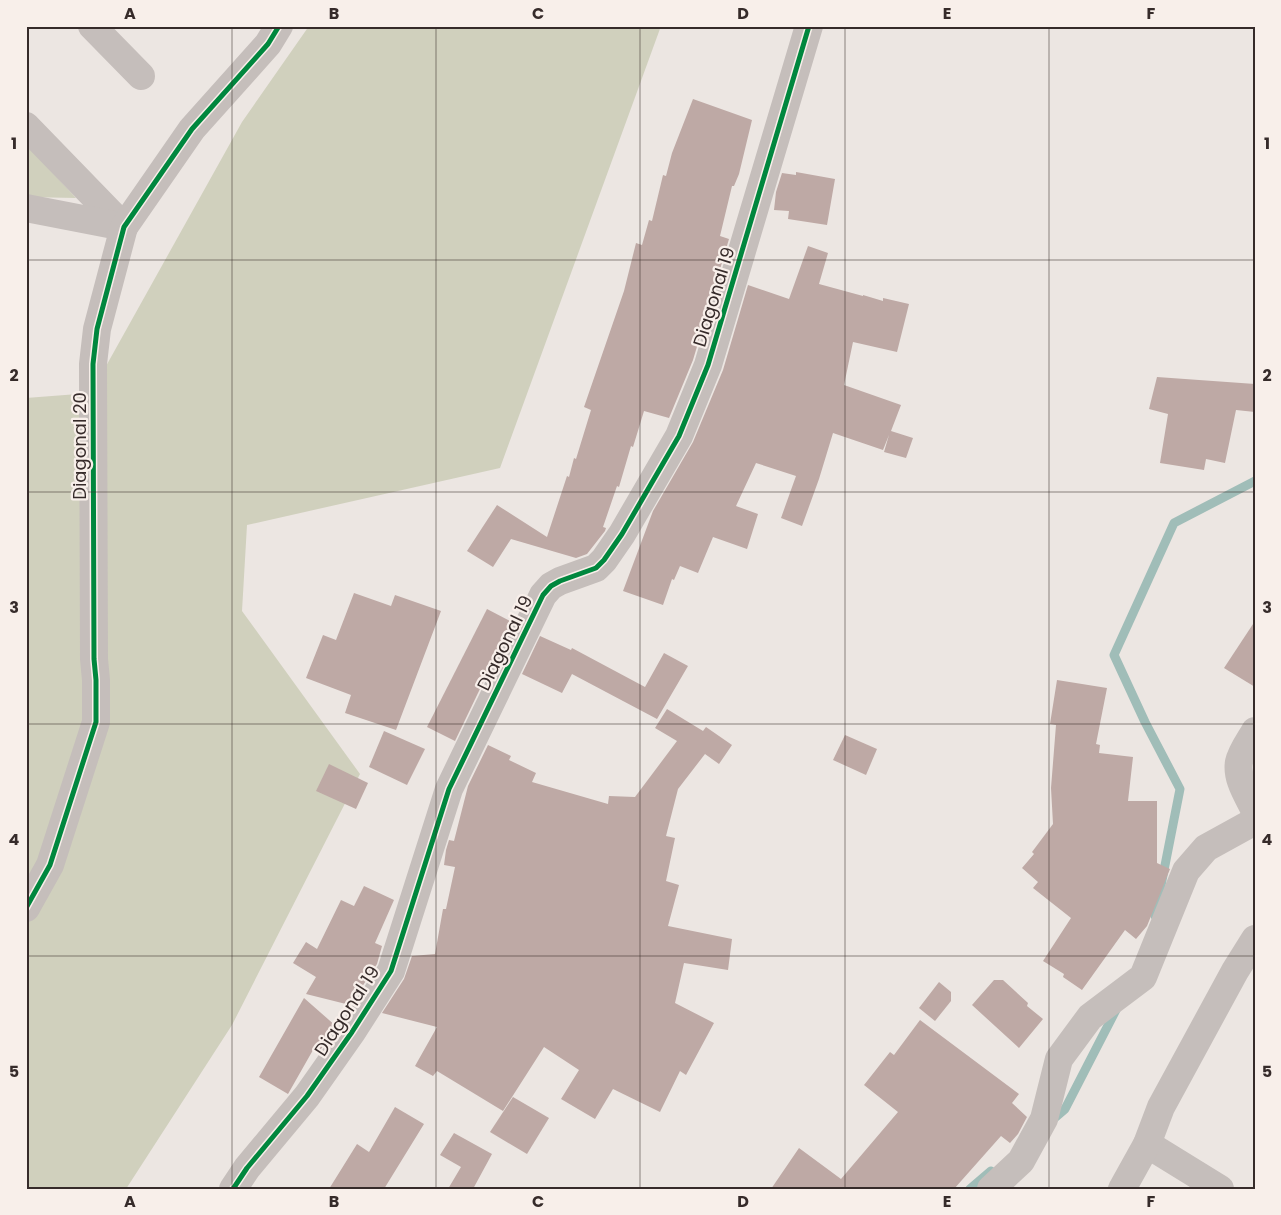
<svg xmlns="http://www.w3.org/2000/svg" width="1281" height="1215" viewBox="0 0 1281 1215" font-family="Poppins,sans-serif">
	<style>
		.green { fill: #d0d0bd }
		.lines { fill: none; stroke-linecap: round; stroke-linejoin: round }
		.stream { stroke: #a0bdb8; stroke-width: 9 }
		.building { fill: #bea9a5 }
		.minor { stroke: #c5bebb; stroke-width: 28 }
		.cycleway-casing { stroke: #f8efea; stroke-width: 8 }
		.cycleway { stroke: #00873e; stroke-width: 5 }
		.grid { fill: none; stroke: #362b2a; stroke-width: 1; stroke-opacity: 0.55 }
		.labels { text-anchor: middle; stroke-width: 4.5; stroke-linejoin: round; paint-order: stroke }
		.street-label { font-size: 18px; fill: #362b2a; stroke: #f8efea }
		.neatline { fill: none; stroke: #362b2a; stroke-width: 2 }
		.grid-label { font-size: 16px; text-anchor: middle; font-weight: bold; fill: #362b2a }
	</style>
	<rect width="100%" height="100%" fill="#ece6e2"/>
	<g class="green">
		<polygon points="309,26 661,26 500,468 247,525 242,611 360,774 232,1025 126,1189 26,1189 26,398 91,393 242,122"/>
		<polygon points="26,144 76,198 26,197"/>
	</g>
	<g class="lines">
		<g class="stream">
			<polyline points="1155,916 1180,789 1145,722 1114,655 1174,523 1255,481"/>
			<polyline points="1051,1121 1065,1109 1118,1006"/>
			<polyline points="970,1189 991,1171"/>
		</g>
	</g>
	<g class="building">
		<polygon points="693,99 752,120 739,174 734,186 732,186 720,236 729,239 693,360 669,418 644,411 633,447 631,446 619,487 617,486 603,527 606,528 605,531 587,554 576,558 511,539 493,567 467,551 497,505 547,537 567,476 569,477 574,458 576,459 591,410 584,407 624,291 636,243 642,245 649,220 652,221 663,175 666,176 672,153"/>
		<polygon points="796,172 835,179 827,225 788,219 789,211 774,210 776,192 782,173 796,175"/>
		<polygon points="808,246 828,253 819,284 863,296 863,295 883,301 883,298 909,304 897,352 853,342 844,385 901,405 891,431 913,438 906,458 884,452 889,435 883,450 833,433 819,479 802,526 781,518 796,476 756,463 736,506 758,514 747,549 713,537 698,573 680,566 674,580 672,579 663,605 623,591 653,511 693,442 723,370 748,285 789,299"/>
		<polygon points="1157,377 1255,384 1255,412 1236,410 1225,463 1206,459 1204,470 1160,463 1168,414 1149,409"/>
		<polygon points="354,593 391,606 395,595 441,611 396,730 345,713 351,695 306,678 323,635 336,640"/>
		<polygon points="487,609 512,622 455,741 427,727"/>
		<polygon points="1255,621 1255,687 1224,668"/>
		<polygon points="540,636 571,650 572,648 645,687 664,653 688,666 657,719 572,674 562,693 522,674"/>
		<polygon points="1057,680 1107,688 1096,744 1100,745 1099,753 1133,757 1128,801 1157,801 1157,863 1170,869 1147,926 1136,939 1125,930 1082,990 1063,977 1064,974 1043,961 1071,918 1033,888 1038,882 1022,868 1034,854 1032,852 1053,824 1051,788 1056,725 1050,724"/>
		<polygon points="667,709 703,731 706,727 732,745 719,764 705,754 678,789 666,836 675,838 666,881 679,885 668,926 732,939 728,970 684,963 675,1003 714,1023 686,1075 680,1071 660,1112 613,1089 595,1119 561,1099 579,1070 544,1047 503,1111 437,1071 433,1076 415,1066 437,1027 382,1013 404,979 412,956 435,954 443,909 446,909 455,867 444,865 446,850 449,840 454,841 468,786 488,745 511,756 509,760 536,773 532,782 608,804 609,796 635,797 677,741 655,728"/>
		<polygon points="384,731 425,749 407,785 369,767"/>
		<polygon points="845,735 877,749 866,775 833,760"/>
		<polygon points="329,764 368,783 356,809 316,791"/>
		<polygon points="364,886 394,900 375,943 382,946 377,964 350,1005 306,994 316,977 293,963 306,942 317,949 341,900 354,906"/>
		<polygon points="994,980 1003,980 1028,1003 1027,1006 1043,1019 1019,1048 972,1005"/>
		<polygon points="939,982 951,992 951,1001 935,1021 919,1008"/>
		<polygon points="304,998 337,1027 318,1053 313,1050 288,1094 259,1077"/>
		<polygon points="920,1020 1019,1094 1012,1103 1027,1117 1018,1134 1010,1143 1001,1136 954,1189 771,1189 799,1148 841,1179 898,1112 864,1085 890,1052 894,1055"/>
		<polygon points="513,1097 549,1118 527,1154 490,1132"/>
		<polygon points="395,1107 424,1124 384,1189 329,1189 357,1144 369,1152"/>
		<polygon points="454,1133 492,1154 473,1189 448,1189 461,1167 440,1155"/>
	</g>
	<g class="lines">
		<g class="minor">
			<polyline points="92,26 141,76"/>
			<polyline points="26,126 124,227"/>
			<polyline points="26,208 124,227"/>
			<path d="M1255,731C1250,740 1241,752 1239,762C1236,779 1248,796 1255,811"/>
			<polyline points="26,908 50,865 96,722 96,680 94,659 93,364 97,329 124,227 192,129 268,44 279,26"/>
			<polyline points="1147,1144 1220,1189"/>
			<polyline points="233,1189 247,1168 307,1096 352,1032 391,971 449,789 543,595 551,586 560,581 596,568 604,560 622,534 679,436 708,365 809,26"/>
			<polyline points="991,1189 1021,1161 1044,1119 1059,1059 1090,1017 1143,977 1186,871 1206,848 1255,821"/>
			<polyline points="1122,1189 1147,1144 1161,1107 1235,971 1255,939"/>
		</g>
		<g class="cycleway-casing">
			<g id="cycleway">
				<polyline points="26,908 50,865 96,722 96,680 94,659 93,364 97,329 124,227 192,129 268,44 279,26"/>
				<polyline points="233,1189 247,1168 307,1096 352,1032 391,971 449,789 543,595 551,586 560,581 596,568 604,560 622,534 679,436 708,365 809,26"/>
			</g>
		</g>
		<use href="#cycleway" class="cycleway"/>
	</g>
	<path class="grid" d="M232,26V1189M436,26V1189M640,26V1189M845,26V1189M1049,26V1189M26,260H1255M26,492H1255M26,724H1255M26,956H1255"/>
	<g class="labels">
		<g class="street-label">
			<text transform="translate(714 297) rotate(-73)" y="6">Diagonal 19</text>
			<text transform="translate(80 446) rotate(-90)" y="6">Diagonal 20</text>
			<text transform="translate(505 643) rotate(-64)" y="6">Diagonal 19</text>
			<text transform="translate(347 1011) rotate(-57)" y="6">Diagonal 19</text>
		</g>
	</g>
	<rect width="1281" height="1215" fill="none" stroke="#f8efea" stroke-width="55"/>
	<rect x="28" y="28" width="1226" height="1160" class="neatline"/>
	<g class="grid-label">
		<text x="130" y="19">A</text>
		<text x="334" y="19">B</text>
		<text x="538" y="19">C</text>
		<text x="743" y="19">D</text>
		<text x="947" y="19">E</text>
		<text x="1151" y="19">F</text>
		<text x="14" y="149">1</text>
		<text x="1267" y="149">1</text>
		<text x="14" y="381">2</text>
		<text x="1267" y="381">2</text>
		<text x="14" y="613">3</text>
		<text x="1267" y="613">3</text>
		<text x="14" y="845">4</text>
		<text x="1267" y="845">4</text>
		<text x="14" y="1077">5</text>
		<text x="1267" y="1077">5</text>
		<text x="130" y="1207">A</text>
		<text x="334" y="1207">B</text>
		<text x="538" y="1207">C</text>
		<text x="743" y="1207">D</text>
		<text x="947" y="1207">E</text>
		<text x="1151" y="1207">F</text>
	</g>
</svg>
